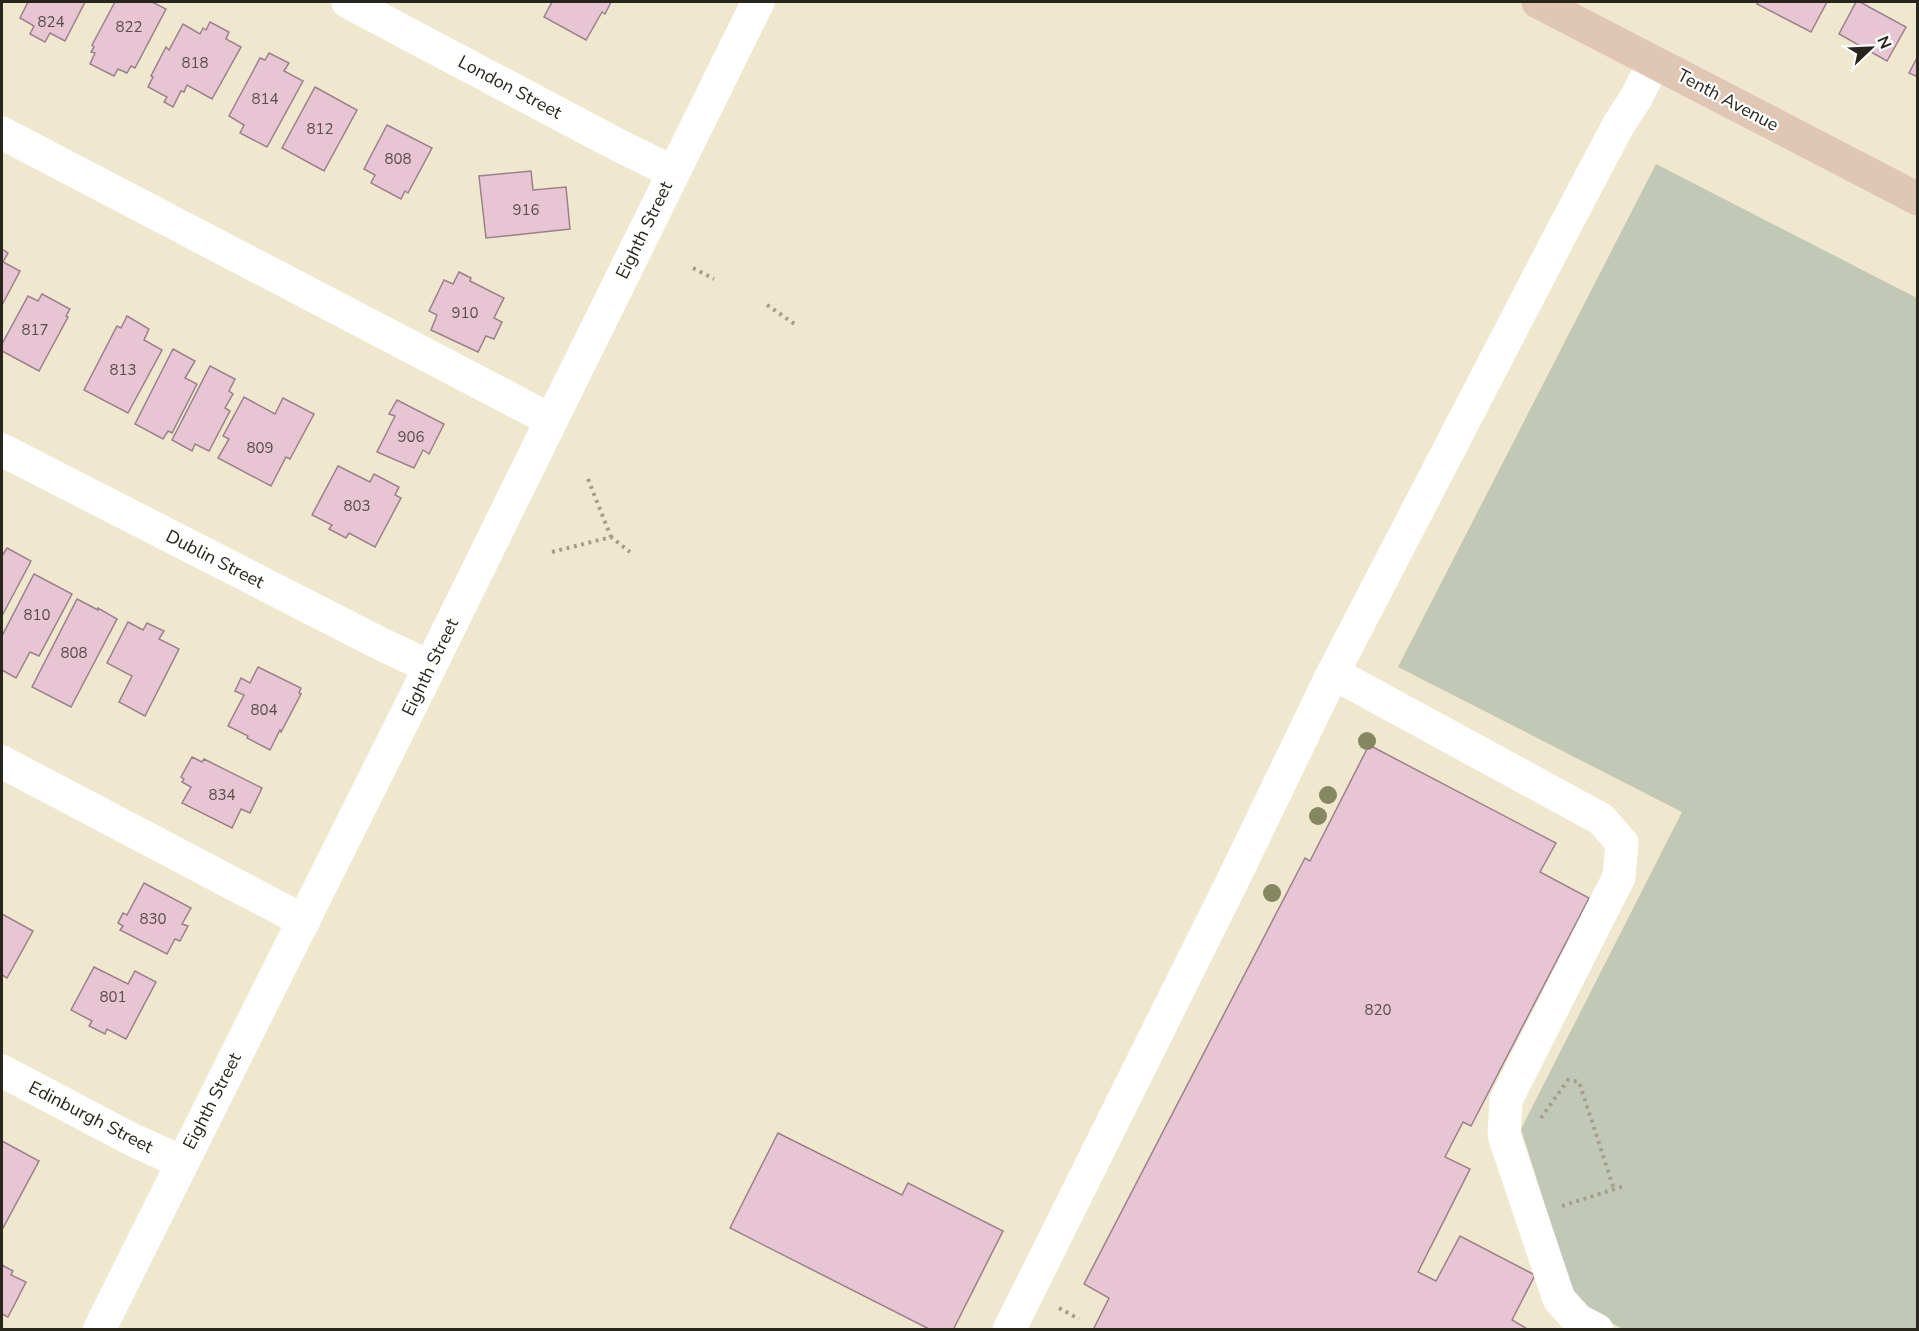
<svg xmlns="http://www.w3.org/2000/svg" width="1919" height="1331" viewBox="0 0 1919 1331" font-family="'Nunito Sans',sans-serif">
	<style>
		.green { fill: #c2c8b6 }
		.building { fill: #e7c5d3; stroke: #9a818b; stroke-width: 1.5 }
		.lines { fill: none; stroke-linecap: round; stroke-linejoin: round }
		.path { stroke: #a59e8c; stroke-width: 4; stroke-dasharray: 3 4.5; stroke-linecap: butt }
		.minor { stroke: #fff; stroke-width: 33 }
		.major { stroke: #dfc7b4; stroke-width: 33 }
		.tree { fill: #848760 }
		.labels { text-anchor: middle; stroke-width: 4.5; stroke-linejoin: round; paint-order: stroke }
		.number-label { font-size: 15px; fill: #584d4a }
		.street-label { font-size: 18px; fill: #28251c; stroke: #fff }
	</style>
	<rect width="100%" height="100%" fill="#f0e7cf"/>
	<polygon class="green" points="1656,164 1917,298 1917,1329 1623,1329 1576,1305 1521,1129 1682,812 1398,667"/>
	<g class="building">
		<polygon points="28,2 85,2 65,41 50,33 45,42 30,34 34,26 20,18"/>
		<polygon points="115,2 152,2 166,9 135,68 131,66 127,73 118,69 114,76 90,64 95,53 91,52 94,47 92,45"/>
		<polygon points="552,2 611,2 605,14 602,12 586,40 544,17"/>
		<polygon points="1758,2 1827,2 1811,32 1757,4"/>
		<polygon points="1856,2 1860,2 1906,27 1887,61 1839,34"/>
		<polygon points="210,22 229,32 226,39 241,47 212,99 187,85 184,92 181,91 173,107 164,102 167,97 148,87 153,77 151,76 166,47 169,50 183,24 200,34 203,28 206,30"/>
		<polygon points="269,53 289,63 284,71 303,81 267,147 240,133 244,125 229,116 260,58 265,60"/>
		<polygon points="1918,56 1918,77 1909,73"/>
		<polygon points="315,87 357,110 324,171 282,148"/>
		<polygon points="387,125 432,148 408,193 405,191 401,199 371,183 375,175 364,169"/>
		<polygon points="531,171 533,190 566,187 570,229 486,238 479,176"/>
		<polygon points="2,249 8,253 3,262 20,271 2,305"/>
		<polygon points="459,272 471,278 470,281 504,298 494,318 502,322 494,339 486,336 478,352 431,330 437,315 429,311 444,280 453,284"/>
		<polygon points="42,294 70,309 66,316 68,317 39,371 2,351 2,344 28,296 38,301"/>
		<polygon points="127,316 149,329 144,340 162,350 128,413 84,390 117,326 121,328"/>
		<polygon points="173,349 195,361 185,378 197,384 172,433 168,431 163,439 135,424"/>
		<polygon points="210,366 235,379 229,391 233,394 225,408 230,411 209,451 195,444 192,451 172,440"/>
		<polygon points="244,397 275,414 283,398 314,414 290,459 286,457 271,486 218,458 229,439 223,436"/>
		<polygon points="397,400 444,424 429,454 423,450 414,468 377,452 395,416 389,414"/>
		<polygon points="338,466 370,482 374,474 399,487 395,495 401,498 375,547 349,533 346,538 329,529 332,525 312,515"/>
		<polygon points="7,548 31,561 2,616 2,556"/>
		<polygon points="34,574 72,594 39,656 30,652 16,678 2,670 2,636"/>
		<polygon points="77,599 98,610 98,608 117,619 71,707 32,687"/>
		<polygon points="128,622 143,630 147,623 164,631 159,639 179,649 145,716 119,702 132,676 107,663"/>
		<polygon points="258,667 301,688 299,693 301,694 281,732 280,730 270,750 247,738 248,736 228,726 244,695 235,691 241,678 250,683"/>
		<polygon points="1369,745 1556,843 1540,872 1589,898 1471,1126 1463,1122 1445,1157 1470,1169 1418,1272 1436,1281 1460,1236 1535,1275 1512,1320 1529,1330 1093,1330 1109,1298 1084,1284 1305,858 1310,861"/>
		<polygon points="192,757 202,762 204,759 262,788 250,813 241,809 232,828 182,803 191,787 182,782 184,779 181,777"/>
		<polygon points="144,883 191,908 182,924 188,926 180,941 175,939 167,954 120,930 123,926 118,923 123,913 127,915"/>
		<polygon points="2,914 33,931 7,978 2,975"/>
		<polygon points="94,967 128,984 135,971 156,982 126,1039 107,1029 105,1034 89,1026 92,1021 71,1010"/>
		<polygon points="778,1133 902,1195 908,1183 1003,1231 953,1330 931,1330 730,1228"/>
		<polygon points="2,1141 39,1161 3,1228 2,1228"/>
		<polygon points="2,1265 13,1271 11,1275 26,1282 8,1317 2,1314"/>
	</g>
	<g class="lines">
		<g class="path">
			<polyline points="693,268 714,279"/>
			<polyline points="767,305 796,325"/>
			<polyline points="588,479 611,537"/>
			<polyline points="552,552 611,537 630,552"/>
			<polyline points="1541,1118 1568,1080 1579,1082 1614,1189"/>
			<polyline points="1562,1206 1624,1186"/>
			<polyline points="1059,1308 1079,1319"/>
		</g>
		<g class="minor">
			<polyline points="348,2 618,145 673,172"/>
			<polyline points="2,133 551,420"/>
			<polyline points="2,450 379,643 430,667"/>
			<polyline points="1333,673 1601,819 1622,843 1619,877 1506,1100 1504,1135 1559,1299 1578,1320 1597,1330"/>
			<polyline points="2,762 304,921"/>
			<polyline points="2,1071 129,1138 181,1162"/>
			<path d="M99,1330C208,1107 322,886 432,663C541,443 648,221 758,2"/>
			<polyline points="1009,1330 1232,882 1333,673 1565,226 1619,124 1636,98 1654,62"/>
		</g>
		<polyline class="major" points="1538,2 1918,199"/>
	</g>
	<g class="tree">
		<circle cx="1367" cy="741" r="9"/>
		<circle cx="1328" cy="795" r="9"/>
		<circle cx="1318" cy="816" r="9"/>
		<circle cx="1272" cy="893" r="9"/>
	</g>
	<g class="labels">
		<g class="number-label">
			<text x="51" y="27">824</text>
			<text x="129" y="32">822</text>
			<text x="195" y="68">818</text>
			<text x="265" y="104">814</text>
			<text x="320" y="134">812</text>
			<text x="398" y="164">808</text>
			<text x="526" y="215">916</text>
			<text x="465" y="318">910</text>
			<text x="35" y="335">817</text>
			<text x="123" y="375">813</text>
			<text x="411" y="442">906</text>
			<text x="260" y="453">809</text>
			<text x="357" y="511">803</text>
			<text x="37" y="620">810</text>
			<text x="74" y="658">808</text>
			<text x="264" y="715">804</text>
			<text x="222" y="800">834</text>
			<text x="153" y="924">830</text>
			<text x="113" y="1002">801</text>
			<text x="1378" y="1015">820</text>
		</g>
		<g class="street-label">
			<text transform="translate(510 87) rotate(28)" y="6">London Street</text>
			<text transform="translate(1728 100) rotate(28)" y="6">Tenth Avenue</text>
			<text transform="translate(644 230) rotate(-64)" y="6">Eighth Street</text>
			<text transform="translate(215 559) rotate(27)" y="6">Dublin Street</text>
			<text transform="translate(430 667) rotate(-64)" y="6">Eighth Street</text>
			<text transform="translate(212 1101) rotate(-63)" y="6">Eighth Street</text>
			<text transform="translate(91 1117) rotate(27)" y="6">Edinburgh Street</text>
		</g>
	</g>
	<rect width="1919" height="1331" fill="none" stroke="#28251c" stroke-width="6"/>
	<g transform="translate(1871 48) rotate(67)" stroke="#ffffff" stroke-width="4.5" paint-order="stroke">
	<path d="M0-4.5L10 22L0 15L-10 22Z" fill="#28251c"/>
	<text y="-9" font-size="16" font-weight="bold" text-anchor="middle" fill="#28251c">N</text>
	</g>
</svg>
